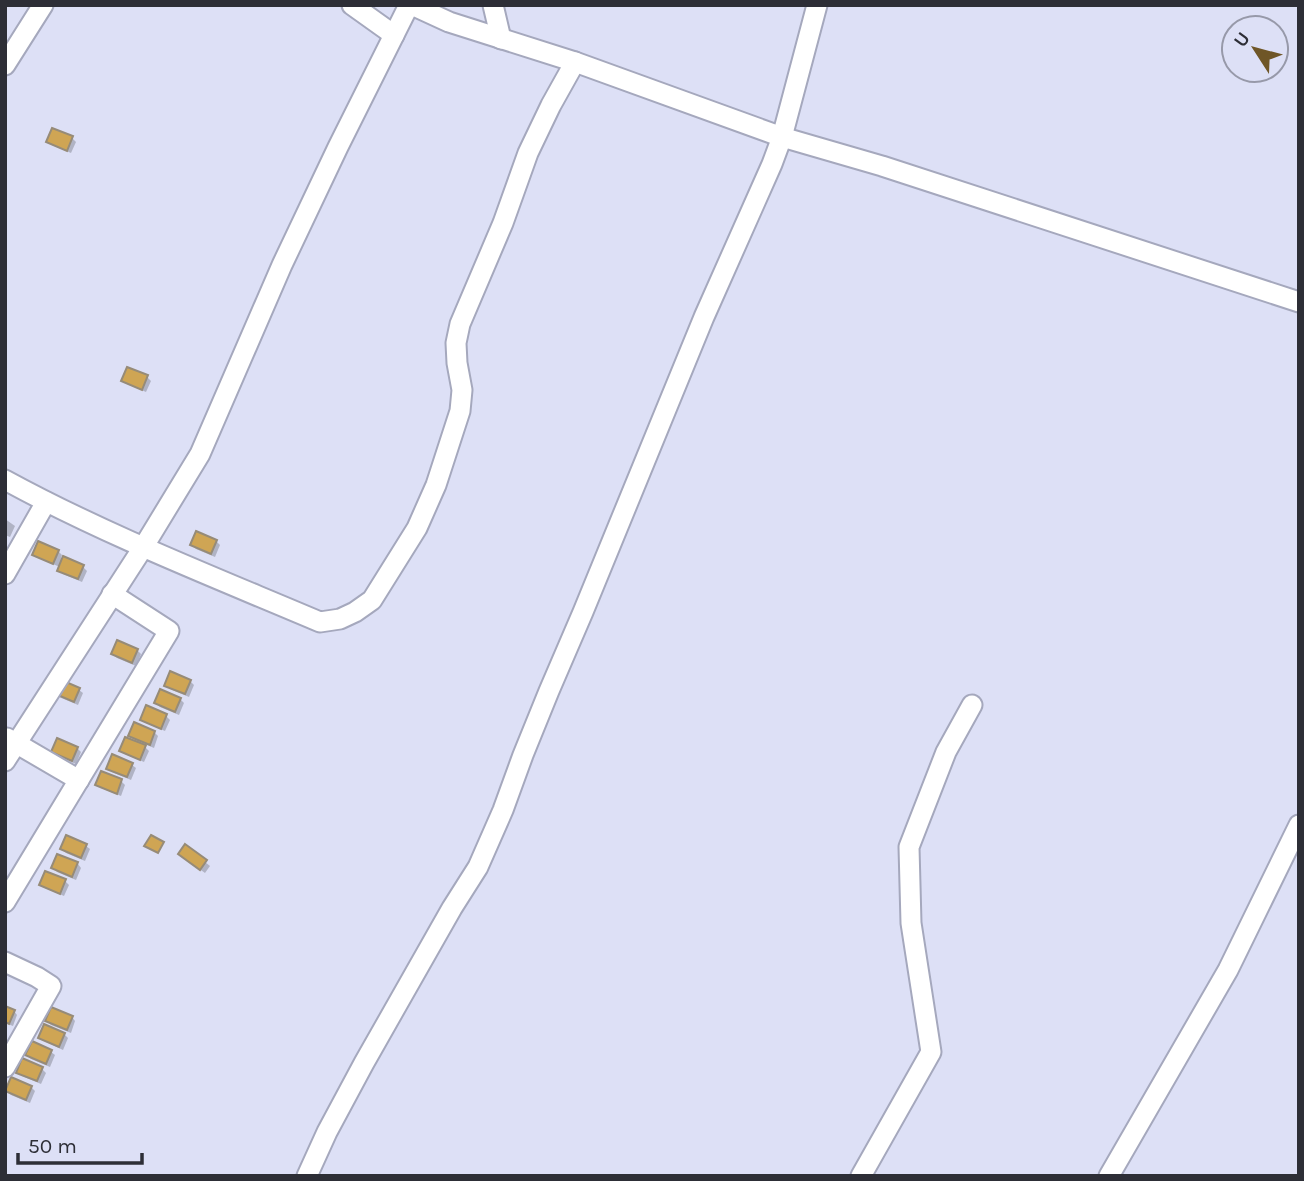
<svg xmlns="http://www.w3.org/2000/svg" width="1304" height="1181" viewBox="0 0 1304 1181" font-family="Karla,sans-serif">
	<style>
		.shadow { fill: #0003 }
		.building { fill: #cfa554; stroke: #968b78; stroke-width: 2 }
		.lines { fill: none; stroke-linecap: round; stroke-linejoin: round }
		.street-casing { stroke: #a5a8bd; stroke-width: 23 }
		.street { stroke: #fff; stroke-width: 19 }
	</style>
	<rect width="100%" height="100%" fill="#dde0f6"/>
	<g class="shadow">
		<polygon points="72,138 76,142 71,153 52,145 48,141"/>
		<polygon points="147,377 151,381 146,392 127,384 123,380"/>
		<polygon points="5,519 15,526 10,537 5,535"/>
		<polygon points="216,541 220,545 215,557 196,549 192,545"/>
		<polygon points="58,551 62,555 61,558 83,567 87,571 82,582 63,574 59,570 60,567 38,558 34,554"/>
		<polygon points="137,650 141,654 136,666 117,658 113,654"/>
		<polygon points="190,681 194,685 189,697 170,689 166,685"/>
		<polygon points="79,690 83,693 78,705 59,697 55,693"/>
		<polygon points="180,699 184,703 179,715 160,707 156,703"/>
		<polygon points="147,708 166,716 170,720 165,731 146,723 142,719"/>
		<polygon points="154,732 158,736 154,748 140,742 149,751 144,762 125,754 121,750 139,744 130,736"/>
		<polygon points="77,748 81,752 76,764 57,756 53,752"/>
		<polygon points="132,765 136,768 131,780 112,772 108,768"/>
		<polygon points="102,773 121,781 125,785 121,796 101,788 97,784"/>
		<polygon points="86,846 90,849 85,861 66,853 62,849"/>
		<polygon points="186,847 210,866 205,873 184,858"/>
		<polygon points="58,856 78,864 81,868 76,880 57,872 54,868"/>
		<polygon points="65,881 69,885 64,896 45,888 41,884"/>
		<polygon points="5,1008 14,1011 17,1015 13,1026 5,1023"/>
		<polygon points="72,1017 75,1021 71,1033 51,1025 47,1021"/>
		<polygon points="64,1034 68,1038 63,1050 44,1041 40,1038"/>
		<polygon points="51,1052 55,1055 50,1067 31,1059 27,1055"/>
		<polygon points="42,1069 46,1073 41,1084 22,1076 18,1072"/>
		<polygon points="31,1087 35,1091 30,1103 11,1095 7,1091"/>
	</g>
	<g class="building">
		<polygon points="52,128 73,136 67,151 46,142"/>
		<polygon points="127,367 148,375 142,390 121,381"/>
		<polygon points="196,531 217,540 211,554 190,545"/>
		<polygon points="38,541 59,550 53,564 32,555"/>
		<polygon points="63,556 84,565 78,579 57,571"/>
		<polygon points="117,640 138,649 132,663 111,654"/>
		<polygon points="170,671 191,680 185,694 164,686"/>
		<polygon points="59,679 80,688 74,702 53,693"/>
		<polygon points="160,689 181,698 175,712 154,703"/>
		<polygon points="146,705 167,714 161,729 140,720"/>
		<polygon points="134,722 155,731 150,745 128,736"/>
		<polygon points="125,737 146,745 140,760 119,751"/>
		<polygon points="57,738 78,747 72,761 51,752"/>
		<polygon points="112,754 133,763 127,777 106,769"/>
		<polygon points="101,771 122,779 117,794 95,785"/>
		<polygon points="66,835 87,844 81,858 60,849"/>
		<polygon points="151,835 164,842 158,853 144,846"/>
		<polygon points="185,844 207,860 200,870 178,854"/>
		<polygon points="57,854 78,862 72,877 51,868"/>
		<polygon points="45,871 66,879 60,894 39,885"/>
		<polygon points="5,1006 15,1010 9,1024 5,1022"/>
		<polygon points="51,1007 73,1016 67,1030 45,1021"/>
		<polygon points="44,1024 65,1033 59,1047 38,1038"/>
		<polygon points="32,1041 52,1050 46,1064 25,1055"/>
		<polygon points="22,1058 43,1067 37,1081 16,1073"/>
		<polygon points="11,1077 32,1086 26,1100 5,1091"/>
	</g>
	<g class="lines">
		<g class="street-casing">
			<g id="street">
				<polyline points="352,5 394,35"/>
				<polyline points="412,5 449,22 575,62 782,137 882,166 1299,302"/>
				<polyline points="493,5 501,39"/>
				<polyline points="5,65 43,5"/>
				<path d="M5,480C106,535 214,577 320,622L340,619L355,612L372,600L417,528L436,485L460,411L462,390L457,363L456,343L460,324L503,223L528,153L551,105L575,62"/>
				<polyline points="5,574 46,502"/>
				<polyline points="7,738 79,780"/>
				<polyline points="5,761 144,546 200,454 282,265 338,147 409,5"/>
				<polyline points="5,902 169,631 112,594"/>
				<polyline points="5,962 37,977 51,986 5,1067"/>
				<polyline points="307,1176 327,1132 364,1063 452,908 478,867 503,810 523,755 549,691 583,612 704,317 772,164 782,137 817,5"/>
				<polyline points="861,1176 931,1052 911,923 909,847 946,752 972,705"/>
				<polyline points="1109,1176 1228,970 1299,825"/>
			</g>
		</g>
		<use href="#street" class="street"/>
	</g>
	<rect width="1304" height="1181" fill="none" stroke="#2d2e36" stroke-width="14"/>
	<g transform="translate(1255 49) rotate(306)"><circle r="33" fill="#dde0f6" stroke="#9799a9" stroke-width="2"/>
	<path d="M0-5L12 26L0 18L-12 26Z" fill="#6f5627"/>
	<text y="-10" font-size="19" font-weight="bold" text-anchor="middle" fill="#2d2e36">U</text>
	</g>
	<path d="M18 1153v10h124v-10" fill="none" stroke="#2d2e36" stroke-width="3.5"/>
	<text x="28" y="1153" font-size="21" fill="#2d2e36" stroke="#dde0f6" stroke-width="5" paint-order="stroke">50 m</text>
</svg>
